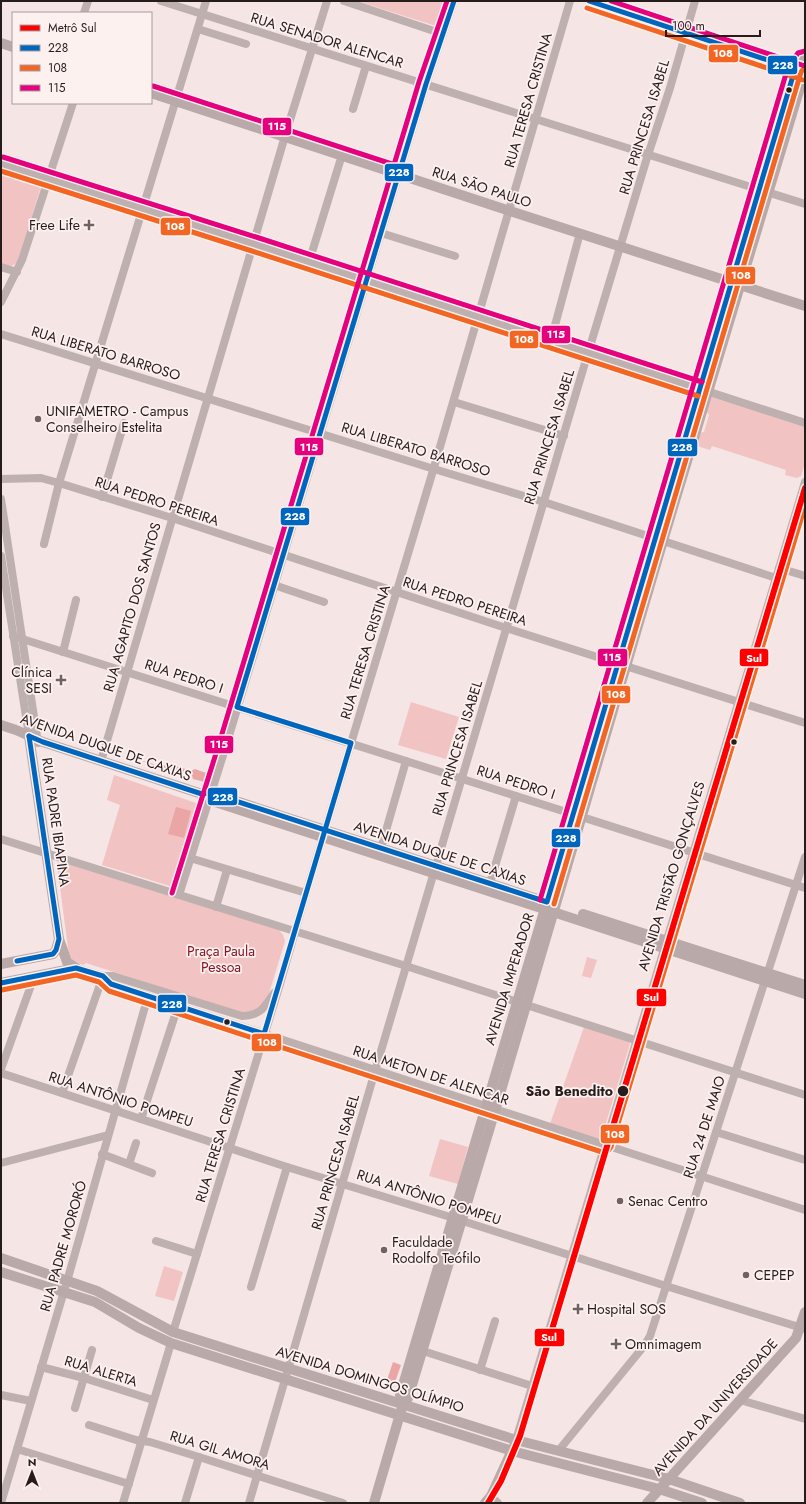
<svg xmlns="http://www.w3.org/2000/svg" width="806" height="1504" viewBox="0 0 806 1504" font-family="Jost,sans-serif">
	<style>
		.green { fill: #f2c3c3 }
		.water { fill: #eaa5a5 }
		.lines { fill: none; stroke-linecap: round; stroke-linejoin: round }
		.minor { stroke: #bfb0b0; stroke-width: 8 }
		.major { stroke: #baa9a9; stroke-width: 10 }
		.bus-1-casing { stroke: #fdf1f0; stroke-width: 8 }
		.bus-2-casing { stroke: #fdf1f0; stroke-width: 8 }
		.bus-3-casing { stroke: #fdf1f0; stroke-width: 8 }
		.bus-1 { stroke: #0065bd; stroke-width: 5 }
		.bus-2 { stroke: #f26522; stroke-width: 5 }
		.bus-3 { stroke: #e5007d; stroke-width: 5 }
		.metro-1-casing { stroke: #fdf1f0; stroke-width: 9 }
		.metro-1 { stroke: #f00; stroke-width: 6 }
		.bus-dot { fill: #271c1c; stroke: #fdf1f0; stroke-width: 1.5 }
		.poi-dot { fill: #6f6262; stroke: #fdf1f0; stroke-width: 1.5 }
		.labels { text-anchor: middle; stroke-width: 3.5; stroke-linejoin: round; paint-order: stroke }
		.street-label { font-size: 14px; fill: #271c1c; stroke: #fdf1f0 }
		.poi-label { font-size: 14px; fill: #271c1c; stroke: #fdf1f0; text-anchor: start }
		.park-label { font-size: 14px; fill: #831524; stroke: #fdf1f0 }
		.stop-label { font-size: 14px; font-weight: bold; fill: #271c1c; stroke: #fdf1f0; text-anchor: end }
		.line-badge { stroke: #fdf1f0; stroke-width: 1.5 }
		.badge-label { font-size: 11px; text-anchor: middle; font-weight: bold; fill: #fff }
	</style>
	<rect width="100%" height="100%" fill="#f5e5e5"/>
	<g class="green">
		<polygon points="357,1 444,1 436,26"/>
		<polygon points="1,174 41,186 18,263 11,266 1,264"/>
		<polygon points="712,397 805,426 805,463 801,476 797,478 785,475 786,470 712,446 710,450 697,446 696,444 699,433 704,432 709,415 706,411 710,398"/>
		<polygon points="411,702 459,717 446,759 398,745"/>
		<polygon points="114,775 199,804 200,806 176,888 102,865 120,805 107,800"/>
		<polygon points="61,862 279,930 283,935 285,941 267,1000 257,1011 240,1013 86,963 83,965 74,961 69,956 57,864 57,863"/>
		<polygon points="587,957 597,960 591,978 582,976"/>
		<polygon points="584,1027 629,1042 630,1044 602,1136 599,1139 550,1124"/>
		<polygon points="440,1139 468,1147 458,1184 429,1176"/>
		<polygon points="164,1266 183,1272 174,1301 155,1296"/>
	</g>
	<g class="water">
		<polygon points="130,757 156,765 176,766 191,771 195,769 209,774 208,780 205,782 193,779 191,772 187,771 184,772 156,766"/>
		<polygon points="176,807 191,811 184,838 168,834"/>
		<polygon points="393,1362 401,1365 395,1382 387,1380"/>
	</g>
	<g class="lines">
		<g class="minor">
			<polyline points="161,1 805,204"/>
			<polyline points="344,1 443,34"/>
			<polyline points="589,1 801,71"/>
			<polyline points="84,13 88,1"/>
			<polyline points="198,29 246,44"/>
			<polyline points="353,109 366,66"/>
			<polyline points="1,164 254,244 805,423"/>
			<polyline points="381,233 455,256"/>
			<polyline points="309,262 342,155"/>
			<polyline points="1,267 17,272"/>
			<polyline points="1,302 22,260 73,103"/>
			<polyline points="1,334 434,469 547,503 776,578"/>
			<polyline points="551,340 580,233"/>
			<polyline points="454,402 564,436"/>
			<polyline points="1,479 41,478 59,483 172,518 506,628 805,723"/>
			<polyline points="102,497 124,423"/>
			<polyline points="1,499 38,743"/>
			<polyline points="44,544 59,483 206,1"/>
			<polyline points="1,556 29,736"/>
			<polyline points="779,568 805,576"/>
			<polyline points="274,585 324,602"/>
			<polyline points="13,636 805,888"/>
			<polyline points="63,652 76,600"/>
			<polyline points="101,761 285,136 327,1"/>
			<polyline points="1,839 406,966 805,1095"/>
			<polyline points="381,848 406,761"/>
			<polyline points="190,858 306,893"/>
			<polyline points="490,883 516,796"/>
			<polyline points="179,895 225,749 426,84 454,1"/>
			<polyline points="216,907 227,870"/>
			<polyline points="76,968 103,976 111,984 805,1210"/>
			<path d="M103,976H113L242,1016C261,1015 264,1008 274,993"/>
			<polyline points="1,1069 34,977"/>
			<polyline points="1,1073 287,1167 447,1216 666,1286 805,1329"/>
			<polyline points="62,1093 103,976"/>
			<polyline points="141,1119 178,1006"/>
			<polyline points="716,1132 805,1160"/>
			<polyline points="102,1154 152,1173"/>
			<polyline points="1,1163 108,1135"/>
			<polyline points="129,1164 136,1143"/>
			<polyline points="156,1241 197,1254"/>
			<polyline points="251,1287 287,1167"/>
			<polyline points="173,1332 280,984 306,893 435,464 570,1"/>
			<polyline points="423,1351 532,1386"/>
			<polyline points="41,1367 84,1378 153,1400"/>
			<polyline points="480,1370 495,1321"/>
			<polyline points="1,1395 31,1401"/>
			<polyline points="740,1400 805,1419"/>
			<polyline points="75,1408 92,1350"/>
			<polyline points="89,1425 136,1440 150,1442 199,1457 343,1503"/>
			<polyline points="516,1440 805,482"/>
			<polyline points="17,1449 129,1484"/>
			<polyline points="559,1450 644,1346 650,1336 805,857"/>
			<polyline points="491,1496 498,1503"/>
			<polyline points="1,1503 70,1271 148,996"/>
			<polyline points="123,1503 171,1343"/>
			<polyline points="185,1503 199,1457"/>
			<path d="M249,1503C291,1362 331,1219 373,1078C464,772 553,466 646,161L670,88L695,1"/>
		</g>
		<g class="major">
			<polyline points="1,43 13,47"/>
			<polyline points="151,93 510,211 805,306"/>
			<polyline points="1,725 16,730 43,742 202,794 209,800 805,994"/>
			<polyline points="29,736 59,939 67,962 76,968"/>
			<polyline points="214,794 553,904"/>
			<polyline points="583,914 805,985"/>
			<polyline points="1,964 53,954 56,950 59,939"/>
			<polyline points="1,983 76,968"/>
			<polyline points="1,1258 97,1291 173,1332 516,1440 669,1479 740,1503"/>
			<polyline points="1,1272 95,1302 139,1328 171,1343 512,1451 659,1489 702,1503"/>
			<polyline points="403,1404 400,1395 795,69 803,58"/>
			<polyline points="374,1503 403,1404 408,1398 497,1104 665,534 802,81 804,72 803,58"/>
			<polyline points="485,1503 491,1496 514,1446"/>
			<polyline points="647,1503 796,1338 805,1312"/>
		</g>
		<g class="bus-1-casing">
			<g id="bus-1">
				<polyline points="29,736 43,742 202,794 211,793 547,902 795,69 589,1"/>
				<polyline points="17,961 53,954 56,950 59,939 29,736"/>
				<polyline points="1,983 76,968 103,976 111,984 264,1034 351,743 237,707 426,84 454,1"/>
			</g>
		</g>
		<g class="bus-2-casing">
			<g id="bus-2">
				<polyline points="587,8 803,80"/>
				<polyline points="1,171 252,251 698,396"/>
				<polyline points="554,904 801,72 805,67"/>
				<polyline points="2,990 76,975 99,982 109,991 602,1152 608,1151 611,1147 805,506"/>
			</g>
		</g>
		<g class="bus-3-casing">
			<g id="bus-3">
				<polyline points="611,1 805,66"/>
				<polyline points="153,86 401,167"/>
				<polyline points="3,157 256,237 702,382"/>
				<polyline points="172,893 218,747 419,82 447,1"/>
				<polyline points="540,900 788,67 798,53 805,51"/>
			</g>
		</g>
		<use href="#bus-1" class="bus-1"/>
		<use href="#bus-2" class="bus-2"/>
		<use href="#bus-3" class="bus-3"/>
		<g class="metro-1-casing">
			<path id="metro-1" d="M488,1503L501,1481L520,1436C614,1120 710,804 805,488"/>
		</g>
		<use href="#metro-1" class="metro-1"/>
	</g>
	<g class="bus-dot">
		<circle cx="789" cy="90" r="3.5"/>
		<circle cx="734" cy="742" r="3.5"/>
		<circle cx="227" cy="1022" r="3.5"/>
		<circle cx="623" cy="1091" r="6"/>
	</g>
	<g class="poi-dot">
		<path d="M87 219h4v4h4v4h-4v4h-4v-4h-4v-4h4z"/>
		<circle cx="38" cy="419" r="4"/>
		<path d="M59 674h4v4h4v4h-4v4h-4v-4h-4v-4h4z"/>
		<circle cx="620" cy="1201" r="4"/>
		<circle cx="384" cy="1250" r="4"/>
		<circle cx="746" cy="1275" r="4"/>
		<path d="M576 1303h4v4h4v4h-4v4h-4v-4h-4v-4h4z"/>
		<path d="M614 1338h4v4h4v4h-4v4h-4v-4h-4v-4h4z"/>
	</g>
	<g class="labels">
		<g class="street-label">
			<text transform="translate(327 40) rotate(17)" y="5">RUA SENADOR ALENCAR</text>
			<text transform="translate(528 100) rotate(-74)" y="5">RUA TERESA CRISTINA</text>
			<text transform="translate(644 127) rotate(-73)" y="5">RUA PRINCESA ISABEL</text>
			<text transform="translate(482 187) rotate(18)" y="5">RUA SÃO PAULO</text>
			<text transform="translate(106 353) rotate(17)" y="5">RUA LIBERATO BARROSO</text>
			<text transform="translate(549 437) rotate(-73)" y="5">RUA PRINCESA ISABEL</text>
			<text transform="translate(416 449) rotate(17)" y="5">RUA LIBERATO BARROSO</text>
			<text transform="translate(157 501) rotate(18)" y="5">RUA PEDRO PEREIRA</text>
			<text transform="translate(465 601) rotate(18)" y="5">RUA PEDRO PEREIRA</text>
			<text transform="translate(132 607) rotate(-74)" y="5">RUA AGAPITO DOS SANTOS</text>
			<text transform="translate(365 652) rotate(-73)" y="5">RUA TERESA CRISTINA</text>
			<text transform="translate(184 676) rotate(18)" y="5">RUA PEDRO I</text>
			<text transform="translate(106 747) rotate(19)" y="5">AVENIDA DUQUE DE CAXIAS</text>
			<text transform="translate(457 748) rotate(-73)" y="5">RUA PRINCESA ISABEL</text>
			<text transform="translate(516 782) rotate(18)" y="5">RUA PEDRO I</text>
			<text transform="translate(56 822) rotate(82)" y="5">RUA PADRE IBIAPINA</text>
			<text transform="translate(440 853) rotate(18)" y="5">AVENIDA DUQUE DE CAXIAS</text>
			<text transform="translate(671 876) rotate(-73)" y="5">AVENIDA TRISTÃO GONÇALVES</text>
			<text transform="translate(509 979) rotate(-73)" y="5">AVENIDA IMPERADOR</text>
			<text transform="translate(431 1075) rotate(18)" y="5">RUA METON DE ALENCAR</text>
			<text transform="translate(121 1099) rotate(18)" y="5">RUA ANTÔNIO POMPEU</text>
			<text transform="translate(704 1127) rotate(-72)" y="5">RUA 24 DE MAIO</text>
			<text transform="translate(220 1135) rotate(-73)" y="5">RUA TERESA CRISTINA</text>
			<text transform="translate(335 1162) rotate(-74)" y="5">RUA PRINCESA ISABEL</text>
			<text transform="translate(429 1197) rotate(18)" y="5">RUA ANTÔNIO POMPEU</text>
			<text transform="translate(63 1246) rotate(-74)" y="5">RUA PADRE MORORÓ</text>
			<text transform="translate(101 1371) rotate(17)" y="5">RUA ALERTA</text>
			<text transform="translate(370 1379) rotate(17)" y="5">AVENIDA DOMINGOS OLÍMPIO</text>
			<text transform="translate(715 1407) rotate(-48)" y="5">AVENIDA DA UNIVERSIDADE</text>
			<text transform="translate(220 1450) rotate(17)" y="5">RUA GIL AMORA</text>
		</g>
		<g class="poi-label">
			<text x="80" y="230" text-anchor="end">Free Life</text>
			<text x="46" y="416">UNIFAMETRO - Campus<tspan x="46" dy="16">Conselheiro Estelita</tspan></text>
			<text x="52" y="677" text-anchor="end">Clínica<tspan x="52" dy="16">SESI</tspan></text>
			<text x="628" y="1206">Senac Centro</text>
			<text x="392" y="1247">Faculdade<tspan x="392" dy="16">Rodolfo Teófilo</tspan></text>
			<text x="754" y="1280">CEPEP</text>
			<text x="587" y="1314">Hospital SOS</text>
			<text x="625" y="1349">Omnimagem</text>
		</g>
		<g class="park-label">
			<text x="221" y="956">Praça Paula<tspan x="221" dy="16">Pessoa</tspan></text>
		</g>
		<g class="stop-label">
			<text x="613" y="1096">São Benedito</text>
		</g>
	</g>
	<g class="line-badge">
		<rect x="708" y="44" width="31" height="19" rx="4" fill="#f26522"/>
		<rect x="767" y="55" width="31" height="20" rx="4" fill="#0065bd"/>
		<rect x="262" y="117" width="30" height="19" rx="4" fill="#e5007d"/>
		<rect x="384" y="163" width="30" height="19" rx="4" fill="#0065bd"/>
		<rect x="160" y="217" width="31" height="19" rx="4" fill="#f26522"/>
		<rect x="725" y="266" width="31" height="19" rx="4" fill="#f26522"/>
		<rect x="541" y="325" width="30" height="19" rx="4" fill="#e5007d"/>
		<rect x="509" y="330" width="30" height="19" rx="4" fill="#f26522"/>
		<rect x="294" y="437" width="30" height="19" rx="4" fill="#e5007d"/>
		<rect x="667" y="438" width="31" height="19" rx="4" fill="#0065bd"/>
		<rect x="280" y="507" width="30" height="19" rx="4" fill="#0065bd"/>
		<rect x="597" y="648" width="31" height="19" rx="4" fill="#e5007d"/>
		<rect x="739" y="648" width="30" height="19" rx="4" fill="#f00"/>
		<rect x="601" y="685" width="30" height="19" rx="4" fill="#f26522"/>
		<rect x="204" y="735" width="30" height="19" rx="4" fill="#e5007d"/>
		<rect x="207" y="787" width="31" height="19" rx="4" fill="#0065bd"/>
		<rect x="551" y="828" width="30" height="20" rx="4" fill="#0065bd"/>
		<rect x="636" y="988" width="31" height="19" rx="4" fill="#f00"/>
		<rect x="157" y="994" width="30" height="19" rx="4" fill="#0065bd"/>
		<rect x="251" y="1033" width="31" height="19" rx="4" fill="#f26522"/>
		<rect x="600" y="1124" width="30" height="20" rx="4" fill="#f26522"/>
		<rect x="534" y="1328" width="31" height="19" rx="4" fill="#f00"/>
	</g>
	<g class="badge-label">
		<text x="723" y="57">108</text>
		<text x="783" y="69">228</text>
		<text x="277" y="130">115</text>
		<text x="399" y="176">228</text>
		<text x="175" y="230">108</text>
		<text x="741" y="279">108</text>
		<text x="556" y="338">115</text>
		<text x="524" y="343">108</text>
		<text x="309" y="451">115</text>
		<text x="682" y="451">228</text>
		<text x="295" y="520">228</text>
		<text x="612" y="661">115</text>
		<text x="754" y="662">Sul</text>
		<text x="616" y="698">108</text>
		<text x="219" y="748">115</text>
		<text x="223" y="801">228</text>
		<text x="566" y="842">228</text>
		<text x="651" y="1001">Sul</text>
		<text x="172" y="1008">228</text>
		<text x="267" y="1046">108</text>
		<text x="615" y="1138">108</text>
		<text x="549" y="1341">Sul</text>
	</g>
	<rect width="806" height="1504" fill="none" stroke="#271c1c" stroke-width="4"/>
	<rect x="12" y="12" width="140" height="92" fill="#fdf1f0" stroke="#a79c9b"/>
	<rect x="20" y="25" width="20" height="6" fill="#ff0000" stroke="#a79c9b"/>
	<text x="48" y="32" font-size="12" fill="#271c1c">Metrô Sul</text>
	<rect x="20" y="45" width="20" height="6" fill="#0065bd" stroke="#a79c9b"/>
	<text x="48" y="52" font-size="12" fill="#271c1c">228</text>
	<rect x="20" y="65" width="20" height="6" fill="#f26522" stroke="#a79c9b"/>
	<text x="48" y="72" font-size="12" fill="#271c1c">108</text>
	<rect x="20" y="85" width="20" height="6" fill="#e5007d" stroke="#a79c9b"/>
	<text x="48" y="92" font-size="12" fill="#271c1c">115</text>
	<g transform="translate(32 1472)" stroke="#fdf1f0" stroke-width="3" paint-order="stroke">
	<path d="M0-3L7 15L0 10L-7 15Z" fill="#271c1c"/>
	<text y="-6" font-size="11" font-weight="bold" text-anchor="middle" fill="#271c1c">N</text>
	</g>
	<path d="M666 30v6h94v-6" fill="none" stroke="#271c1c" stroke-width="2"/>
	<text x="672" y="30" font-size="12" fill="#271c1c" stroke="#fdf1f0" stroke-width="3" paint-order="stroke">100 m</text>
</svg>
